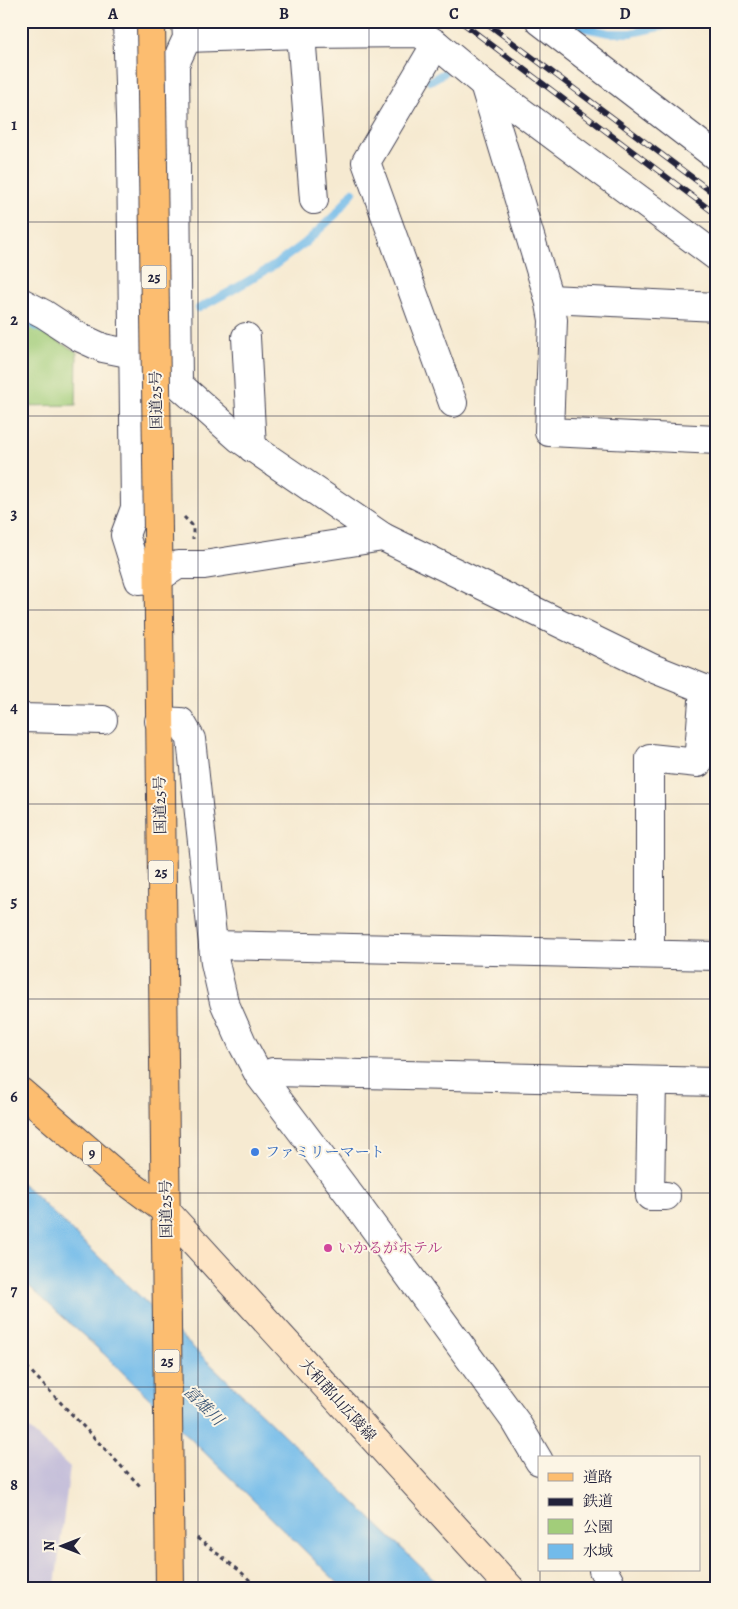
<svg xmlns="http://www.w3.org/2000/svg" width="738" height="1609" viewBox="0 0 738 1609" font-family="Alegreya,'Noto Serif JP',serif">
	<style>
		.industrial { fill: #c6c0da }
		.green { fill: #a2cd7a; stroke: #62785a }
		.water { fill: #72bbea; stroke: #4a6e92 }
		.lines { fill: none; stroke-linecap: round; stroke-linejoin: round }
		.stream { stroke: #72bbea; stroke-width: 8 }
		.minor-casing { stroke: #424052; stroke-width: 30 }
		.secondary-casing { stroke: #424052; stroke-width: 30 }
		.primary-casing { stroke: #424052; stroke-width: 30 }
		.trunk-casing { stroke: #424052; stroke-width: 30 }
		.path { stroke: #424052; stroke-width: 3; stroke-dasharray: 4 4; stroke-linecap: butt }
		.minor { stroke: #fff; stroke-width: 28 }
		.secondary { stroke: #fee5c5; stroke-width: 28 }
		.primary { stroke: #fcbd6f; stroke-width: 28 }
		.trunk { stroke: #fcbd6f; stroke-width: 28 }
		.rail-casing { stroke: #22223b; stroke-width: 5.5 }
		.rail { stroke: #fcf5e5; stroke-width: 4; stroke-dasharray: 11; stroke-linecap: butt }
		.trunk-bridge-casing { stroke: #424052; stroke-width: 30; stroke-linecap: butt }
		.trunk-bridge { stroke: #fcbd6f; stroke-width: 28 }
		.grid { fill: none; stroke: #22223b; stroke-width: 1; stroke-opacity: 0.55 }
		.shop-dot { fill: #3f7fe0; stroke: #fcf5e5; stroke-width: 2 }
		.hotel-dot { fill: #d1479c; stroke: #fcf5e5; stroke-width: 2 }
		.labels { text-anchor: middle; stroke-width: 4; stroke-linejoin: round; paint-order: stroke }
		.shield { fill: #fcf5e5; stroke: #63616e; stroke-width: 1 }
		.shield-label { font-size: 14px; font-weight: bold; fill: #22223b }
		.street-label { font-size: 15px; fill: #22223b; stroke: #fcf5e5 }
		.shop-label { font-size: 15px; fill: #366cbe; stroke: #fcf5e5; text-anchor: start }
		.hotel-label { font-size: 15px; fill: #b23c85; stroke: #fcf5e5; text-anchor: start }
		.water-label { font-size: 16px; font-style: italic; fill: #3e5878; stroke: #fcf5e5 }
		.neatline { fill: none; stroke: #22223b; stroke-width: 2 }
		.grid-label { font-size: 16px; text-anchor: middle; font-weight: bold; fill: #22223b }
	</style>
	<rect width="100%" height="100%" fill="#fcf5e5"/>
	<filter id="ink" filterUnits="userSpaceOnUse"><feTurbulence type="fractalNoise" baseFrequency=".02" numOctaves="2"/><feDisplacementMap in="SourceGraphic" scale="10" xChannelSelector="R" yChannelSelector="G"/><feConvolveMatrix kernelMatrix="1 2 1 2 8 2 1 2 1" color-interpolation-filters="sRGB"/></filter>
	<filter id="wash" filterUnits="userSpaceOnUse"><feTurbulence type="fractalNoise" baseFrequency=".0096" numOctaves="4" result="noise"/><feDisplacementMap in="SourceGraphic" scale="20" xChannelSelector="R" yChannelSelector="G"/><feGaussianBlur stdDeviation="1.12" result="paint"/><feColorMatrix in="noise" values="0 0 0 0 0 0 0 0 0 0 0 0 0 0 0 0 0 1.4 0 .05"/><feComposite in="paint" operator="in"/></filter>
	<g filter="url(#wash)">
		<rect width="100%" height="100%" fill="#f6ead1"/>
		<polygon class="industrial" points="21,1422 70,1467 55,1585 83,1588 21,1588"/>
		<polygon class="green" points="21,325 37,329 77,352 76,405 21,406"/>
		<polygon class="water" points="21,1182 443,1588 343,1588 104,1354 21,1279"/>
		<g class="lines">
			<g class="stream">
				<polyline points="557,22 609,33 631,33 687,21"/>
				<polyline points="430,81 444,73"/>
				<polyline points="199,308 231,291 275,265 305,243 336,214 353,192"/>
				<polyline points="21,320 49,332"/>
			</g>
		</g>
	</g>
	<g filter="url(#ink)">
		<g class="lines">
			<g class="minor-casing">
				<g id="minor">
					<polyline points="127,21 131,148 135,508 125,535 139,580 158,578 178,565 204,565 383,537 652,668 717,694"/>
					<polyline points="186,21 187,38 175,64 178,384 240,439 383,537"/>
					<polyline points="540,21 717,157"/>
					<polyline points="301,34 314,200"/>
					<polyline points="187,38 301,34 419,33 436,44 484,84 717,257"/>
					<polyline points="436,44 366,162 453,403"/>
					<polyline points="484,84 549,299 553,320 549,432 717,440"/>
					<polyline points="549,299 717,307"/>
					<polyline points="21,302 44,314 79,337 103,348 133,354"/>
					<polyline points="246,337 252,448"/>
					<polyline points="21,718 103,720"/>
					<polyline points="159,721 181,722 191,739 215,963 224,1002 243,1045 259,1075 361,1210 516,1422 539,1461"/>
					<polyline points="213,945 717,956"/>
					<polyline points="650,954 650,758 698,763 704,689"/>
					<polyline points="273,1072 717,1082"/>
					<polyline points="652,1081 650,1196 666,1196"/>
					<polyline points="603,1570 613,1588"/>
				</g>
			</g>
			<g class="secondary-casing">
				<polyline id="secondary" points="166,1211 510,1588"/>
			</g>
			<g class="primary-casing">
				<polyline id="primary" points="21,1092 116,1174 166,1211"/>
			</g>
			<g class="trunk-casing">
				<polyline id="trunk" points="158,532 170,1588"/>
			</g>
			<g class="path">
				<polyline points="184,517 193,526 193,539"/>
				<polyline points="21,1361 141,1487"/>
				<polyline points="197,1538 240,1571 258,1588"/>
			</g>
			<use href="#minor" class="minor"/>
			<use href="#secondary" class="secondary"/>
			<use href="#primary" class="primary"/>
			<use href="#trunk" class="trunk"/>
			<g class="rail-casing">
				<g id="rail">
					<polyline points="460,21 717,215"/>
					<polyline points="484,21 717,196"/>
				</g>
			</g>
			<use href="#rail" class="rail"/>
			<g class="trunk-bridge-casing">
				<polyline id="trunk-bridge" points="151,21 158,532"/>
			</g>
			<use href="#trunk-bridge" class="trunk-bridge"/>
		</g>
	</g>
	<path class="grid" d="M198,21V1588M369,21V1588M540,21V1458M21,222H717M21,416H717M21,610H717M21,804H717M21,999H717M21,1193H717M21,1387H717M540,1570V1588"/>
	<circle class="shop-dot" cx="255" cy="1152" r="5"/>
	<circle class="hotel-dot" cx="328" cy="1248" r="5"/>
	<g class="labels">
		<g class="shield">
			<rect x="141.5" y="265.5" width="25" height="23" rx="4"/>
			<rect x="148.5" y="860.5" width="25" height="23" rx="4"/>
			<rect x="83" y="1141.5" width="18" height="23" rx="4"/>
			<rect x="154.5" y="1349.5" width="25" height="23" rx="4"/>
		</g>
		<g class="shield-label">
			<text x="154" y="282">25</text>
			<text x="161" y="877">25</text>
			<text x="92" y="1158">9</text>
			<text x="167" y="1366">25</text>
		</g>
		<g class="street-label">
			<text transform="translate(156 400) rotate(-91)" y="5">国道25号</text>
			<text transform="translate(160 805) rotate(-91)" y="5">国道25号</text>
			<text transform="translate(166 1209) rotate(-91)" y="5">国道25号</text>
			<text transform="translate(338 1400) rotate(48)" y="5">大和郡山広陵線</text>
		</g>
		<g class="shop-label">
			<text x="265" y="1157">ファミリーマート</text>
		</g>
		<g class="hotel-label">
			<text x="338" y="1253">いかるがホテル</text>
		</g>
		<g class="water-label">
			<text transform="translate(204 1405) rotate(45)" y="6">富雄川</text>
		</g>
	</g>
	<rect width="738" height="1609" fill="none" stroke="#fcf5e5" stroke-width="55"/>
	<rect x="538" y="1456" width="162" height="115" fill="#fcf5e5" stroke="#a5a1a1"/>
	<rect x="548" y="1473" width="25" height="8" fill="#fcbd6f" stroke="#a5a1a1"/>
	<text x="583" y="1482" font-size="15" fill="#22223b">道路</text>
	<rect x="548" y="1498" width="25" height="8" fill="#22223b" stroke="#a5a1a1"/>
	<text x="583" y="1506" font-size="15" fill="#22223b">鉄道</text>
	<rect x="548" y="1519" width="25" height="15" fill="#a2cd7a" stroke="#a5a1a1"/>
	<text x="583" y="1532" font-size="15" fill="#22223b">公園</text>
	<rect x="548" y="1544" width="25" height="15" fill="#72bbea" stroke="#a5a1a1"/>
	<text x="583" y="1556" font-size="15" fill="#22223b">水域</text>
	<g transform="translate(62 1546) rotate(270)" stroke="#fcf5e5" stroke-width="4" paint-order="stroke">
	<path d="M0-4L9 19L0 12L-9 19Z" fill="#22223b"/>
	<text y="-8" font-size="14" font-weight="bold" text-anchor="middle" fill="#22223b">N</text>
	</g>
	<rect x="28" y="28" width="682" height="1554" class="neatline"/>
	<g class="grid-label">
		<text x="113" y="19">A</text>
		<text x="284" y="19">B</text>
		<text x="454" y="19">C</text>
		<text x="625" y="19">D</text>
		<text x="14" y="130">1</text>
		<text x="14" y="325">2</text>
		<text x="14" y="519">3</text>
		<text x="14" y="713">4</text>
		<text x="14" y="907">5</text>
		<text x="14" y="1102">6</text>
		<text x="14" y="1296">7</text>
		<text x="14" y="1490">8</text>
	</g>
</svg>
